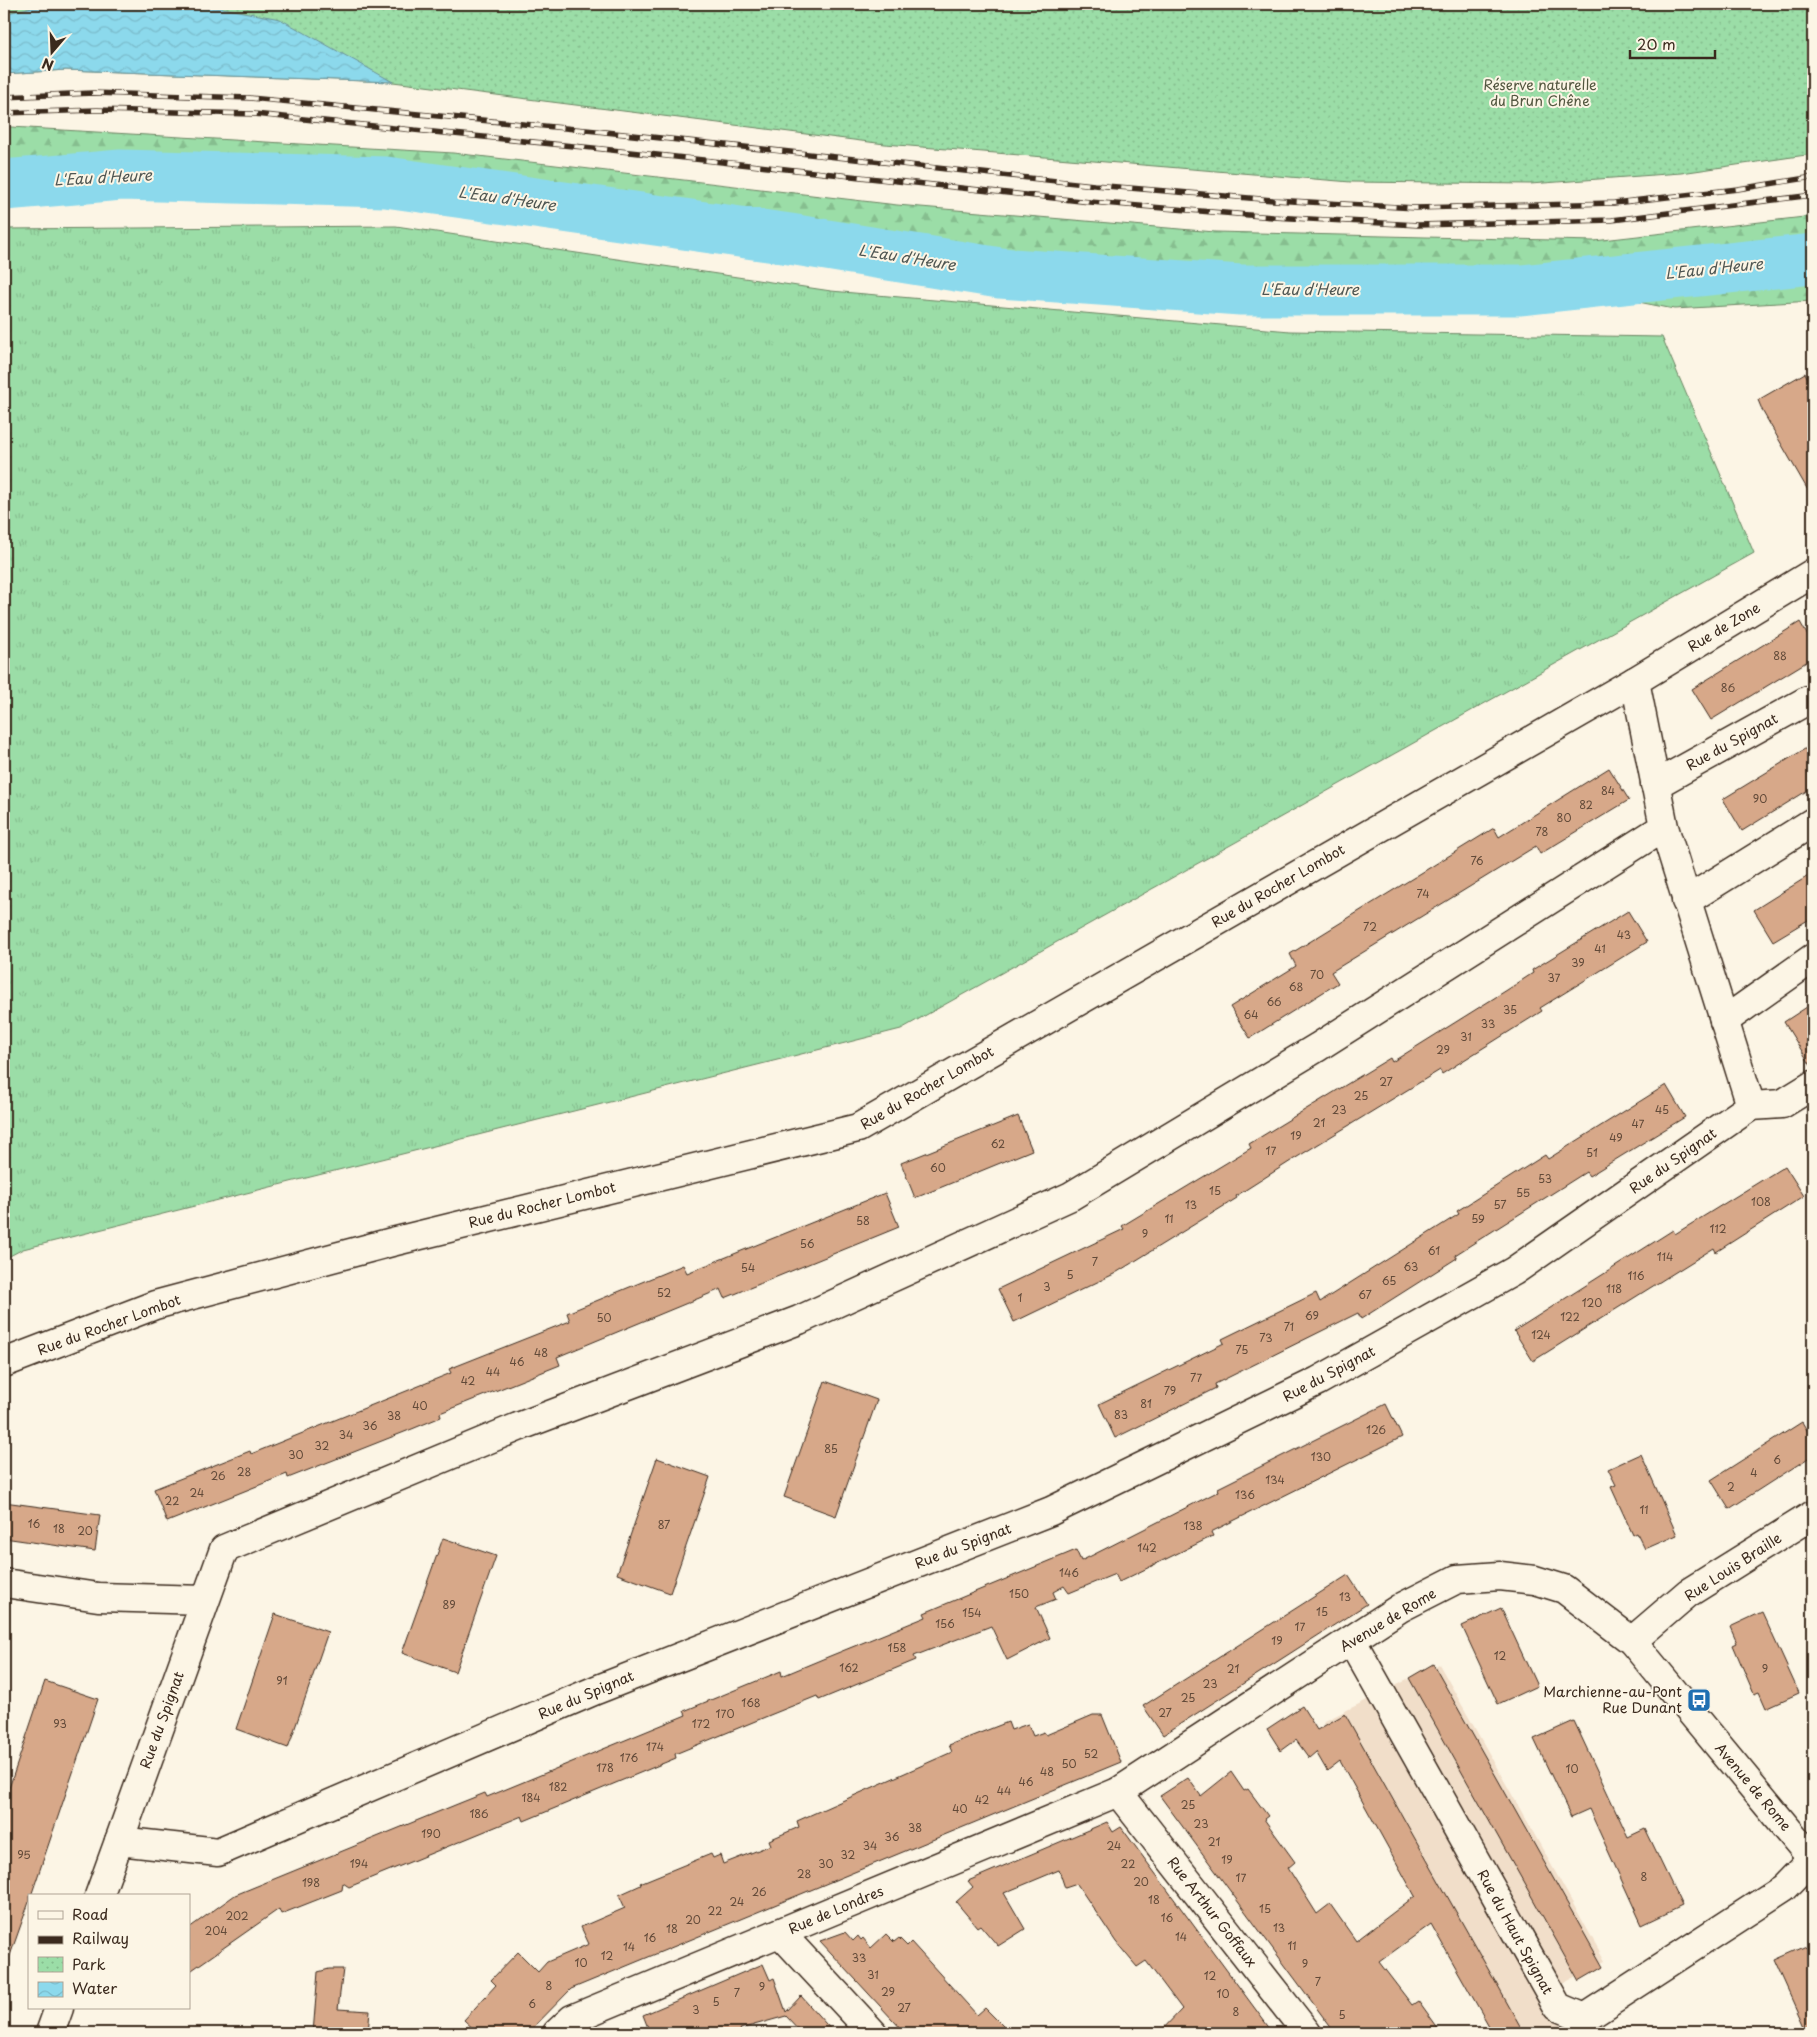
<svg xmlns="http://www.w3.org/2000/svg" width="1817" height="2037" viewBox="0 0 1817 2037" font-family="'Playpen Sans',sans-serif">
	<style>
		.built { fill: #f1dec9 }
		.grass { fill: url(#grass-tufts); stroke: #6b8462 }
		.forest { fill: url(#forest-firs); stroke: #6b8462 }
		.park { fill: url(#park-dots); stroke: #6b8462 }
		.water { fill: url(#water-waves); stroke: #6c939a }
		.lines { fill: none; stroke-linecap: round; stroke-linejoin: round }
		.river { stroke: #8cd9ec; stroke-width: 51 }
		.building { fill: #d7a889; stroke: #3b2a1e }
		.minor-casing { stroke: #3b2a1e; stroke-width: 31 }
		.minor { stroke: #fcf5e5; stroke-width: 28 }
		.rail-casing { stroke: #3b2a1e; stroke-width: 5.5 }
		.rail { stroke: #fcf5e5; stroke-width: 4; stroke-dasharray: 11; stroke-linecap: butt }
		.labels { text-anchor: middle; stroke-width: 4; stroke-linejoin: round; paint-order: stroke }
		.number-label { font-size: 11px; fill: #624a39 }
		.park-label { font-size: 14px; fill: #535740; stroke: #fcf5e5 }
		.street-label { font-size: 14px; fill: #3b2a1e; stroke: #fcf5e5 }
		.poi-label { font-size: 14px; fill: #3b2a1e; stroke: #fcf5e5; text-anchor: end }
		.water-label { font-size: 15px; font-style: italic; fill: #4f5652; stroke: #fcf5e5 }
	</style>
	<defs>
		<pattern id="grass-tufts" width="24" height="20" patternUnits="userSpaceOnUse" patternTransform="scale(1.25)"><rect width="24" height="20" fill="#9bdda7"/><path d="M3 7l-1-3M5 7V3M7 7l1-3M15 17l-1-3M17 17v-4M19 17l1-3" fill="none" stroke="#86be8f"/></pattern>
		<pattern id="forest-firs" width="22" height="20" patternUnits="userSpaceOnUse" patternTransform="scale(1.25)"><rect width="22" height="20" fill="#9bdda7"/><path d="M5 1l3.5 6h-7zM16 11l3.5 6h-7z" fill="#86be8f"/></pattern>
		<pattern id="park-dots" width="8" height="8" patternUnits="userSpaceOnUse" patternTransform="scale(1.25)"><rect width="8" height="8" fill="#9bdda7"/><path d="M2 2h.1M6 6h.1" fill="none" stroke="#86be8f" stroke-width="1.8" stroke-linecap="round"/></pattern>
		<pattern id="water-waves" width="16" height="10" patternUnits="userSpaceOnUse" patternTransform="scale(1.25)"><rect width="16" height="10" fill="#8cd9ec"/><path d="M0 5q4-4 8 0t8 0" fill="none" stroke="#7abaca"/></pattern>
	</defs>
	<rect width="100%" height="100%" fill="#fcf5e5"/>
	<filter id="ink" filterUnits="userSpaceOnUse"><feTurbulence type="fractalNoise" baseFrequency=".02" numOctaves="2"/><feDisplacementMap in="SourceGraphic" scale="10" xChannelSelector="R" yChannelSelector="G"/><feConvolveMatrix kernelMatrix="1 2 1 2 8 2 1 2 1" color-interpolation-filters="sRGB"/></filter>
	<g filter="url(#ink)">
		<polygon class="built" points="1439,1664 1605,1961 1561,1984 1558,2007 1561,2031 1557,2033 1496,2033 1323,1722"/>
		<polygon class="grass" points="396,226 831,291 1290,331 1662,337 1754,553 901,1029 23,1249 4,1259 4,229"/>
		<polygon class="forest" points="11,127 453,153 897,205 1215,232 1594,241 1813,216 1813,301 1674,309 1485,272 1091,262 396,168 121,157 4,167 4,128"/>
		<polygon class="park" points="4,4 1813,4 1813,154 1681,173 1530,184 1351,182 885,144 393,82 66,70 4,74"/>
		<polygon class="water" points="44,4 201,4 280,19 393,82 66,70 4,74 4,14"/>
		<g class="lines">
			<polyline class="river" points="4,185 121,175 386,182 790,239 1000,273 1241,290 1521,290 1813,259"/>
		</g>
		<g class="building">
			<polygon points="1805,373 1813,388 1813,499 1763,412 1758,400"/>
			<polygon points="1800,622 1813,645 1813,658 1711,720 1692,689"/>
			<polygon points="1813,744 1813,787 1742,831 1723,799"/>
			<polygon points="1609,768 1629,800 1540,854 1536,846 1331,972 1338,983 1250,1038 1230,1007 1296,966 1290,954 1494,828 1499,837"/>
			<polygon points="1813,873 1813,917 1773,941 1754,910"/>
			<polygon points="1628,911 1647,942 1540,1008 1542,1011 1464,1060 1442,1074 1440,1070 1294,1159 1236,1196 1237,1198 1114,1274 1014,1322 998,1289 1124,1229 1122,1226 1251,1148 1249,1144 1390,1058 1392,1062 1507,990 1533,973 1532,970"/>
			<polygon points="1813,1003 1813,1069 1784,1022"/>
			<polygon points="1666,1085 1685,1117 1589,1176 1586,1172 1455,1255 1457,1258 1361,1319 1358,1313 1215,1384 1216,1388 1115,1438 1099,1404 1224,1343 1222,1339 1316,1293 1320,1302 1459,1214 1457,1211 1545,1155 1548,1159"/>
			<polygon points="1018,1116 1032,1150 915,1198 901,1163"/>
			<polygon points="1785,1166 1804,1196 1716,1252 1714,1248 1533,1361 1514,1331 1673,1230 1675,1234"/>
			<polygon points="885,1193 899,1227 725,1298 721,1289 557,1357 560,1365 440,1413 441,1417 412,1429 288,1478 287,1474 167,1522 154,1489 250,1451 251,1454 451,1373 449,1369 570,1321 567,1313 683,1265 687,1273"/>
			<polygon points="825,1381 877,1400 836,1516 784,1497"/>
			<polygon points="1386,1404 1402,1437 1211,1532 1213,1536 1119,1582 1115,1574 1069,1593 1064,1586 1053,1592 1056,1599 1036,1607 1050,1638 1007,1660 991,1626 914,1656 916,1660 819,1700 817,1696 770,1715 675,1754 676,1758 524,1821 522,1816 349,1887 343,1883 342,1890 281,1914 279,1909 189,1972 189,1928 235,1895 460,1803 485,1793 487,1797 686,1715 684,1711 781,1671 782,1676 830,1656 926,1617 924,1613 1076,1550 1081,1561 1219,1491 1218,1488"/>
			<polygon points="1802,1422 1813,1440 1813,1455 1729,1509 1711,1480"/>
			<polygon points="1641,1454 1677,1535 1645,1549 1637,1533 1633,1535 1611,1487 1616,1485 1608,1469"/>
			<polygon points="657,1458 710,1477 670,1593 617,1574"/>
			<polygon points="4,1502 100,1515 95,1551 4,1538"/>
			<polygon points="443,1538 496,1556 455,1672 402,1653"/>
			<polygon points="1348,1575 1367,1604 1163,1735 1143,1706"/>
			<polygon points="1501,1608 1537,1686 1498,1704 1462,1626"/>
			<polygon points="1762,1612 1799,1693 1766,1708 1759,1692 1754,1694 1733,1645 1737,1643 1730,1627"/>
			<polygon points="275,1614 328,1632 288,1748 236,1729"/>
			<polygon points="1433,1664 1603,1967 1579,1981 1409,1678"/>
			<polygon points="45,1681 98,1699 31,1896 29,1896 29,1902 7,1964 4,1963 4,1803"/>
			<polygon points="1302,1706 1317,1730 1345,1714 1524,2033 1493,2033 1431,1924 1379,1962 1412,2005 1418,2001 1441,2033 1335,2033 1160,1796 1188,1778 1201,1796 1231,1772 1244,1791 1248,1789 1268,1816 1264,1819 1295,1862 1288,1868 1317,1914 1330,1904 1356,1941 1415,1896 1340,1761 1327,1771 1316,1752 1309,1758 1296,1740 1281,1751 1267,1729"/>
			<polygon points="1093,1715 1102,1715 1121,1762 571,1989 528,2033 478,2033 464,2020 496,1985 491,1980 518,1952 538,1972 547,1962 589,1944 581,1927 625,1908 619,1895 641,1885 640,1883 711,1854 713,1858 720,1855 723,1864 771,1845 769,1840 799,1827 797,1821 952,1752 949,1745 1008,1722 1011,1730 1028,1724 1033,1736 1044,1732 1046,1735"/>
			<polygon points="1574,1721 1628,1837 1645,1829 1682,1906 1642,1925 1589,1809 1571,1817 1534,1739"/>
			<polygon points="1107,1822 1113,1832 1121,1827 1273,2033 1159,2033 1182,2009 1146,1961 1137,1967 1116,1942 1077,1884 1065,1888 1059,1870 1004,1893 1025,1929 998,1946 980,1925 977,1927 956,1902 973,1887 968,1881"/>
			<polygon points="845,1932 853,1941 858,1936 861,1940 863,1938 871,1948 886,1934 894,1942 899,1938 907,1946 911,1942 977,2015 985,2008 1010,2033 905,2033 820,1941"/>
			<polygon points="1813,1943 1813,2033 1808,2033 1775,1960"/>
			<polygon points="763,1964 770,1980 774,1978 786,2012 801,1996 834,2033 802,2033 786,2016 740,2029 742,2033 650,2033 643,2015"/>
			<polygon points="329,1969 343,1969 338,2009 370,2011 368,2033 313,2033 318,1972"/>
		</g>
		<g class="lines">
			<g class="minor-casing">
				<g id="minor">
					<polyline points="1635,681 1664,827 1751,1106 1514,1271 1318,1381 1051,1511 596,1690 218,1852 119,1841 224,1549 518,1427 799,1320 1071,1196 1318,1047 1664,827"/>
					<polyline points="1655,785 1808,700"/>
					<polyline points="1686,901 1813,822"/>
					<polyline points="1724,1021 1813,958"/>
					<polyline points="1751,1106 1782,1104 1813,1085"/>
					<polyline points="4,1363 155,1305 392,1242 858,1128 1635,681 1813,573"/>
					<polyline points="4,1583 98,1597 205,1600"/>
					<polyline points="1352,1641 1558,2007 1584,2018 1784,1888 1812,1859"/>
					<polyline points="1632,1641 1688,1593 1813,1515"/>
					<polyline points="1118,1792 1307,2033"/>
					<polyline points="99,1896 119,1841"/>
					<polyline points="780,1933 873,2033"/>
					<polyline points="50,2033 59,2008"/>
					<polyline points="557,2033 572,2019 1118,1792 1400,1608 1457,1579 1500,1576 1535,1580 1564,1589 1632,1641 1813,1860"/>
				</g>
			</g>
			<use href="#minor" class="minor"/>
			<g class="rail-casing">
				<g id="rail">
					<polyline points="4,97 93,93 250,98 596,131 1094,185 1273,200 1416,208 1614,203 1738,189 1813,177"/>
					<polyline points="4,113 97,110 254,114 593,148 1090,202 1273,217 1418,225 1612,220 1813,195"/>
				</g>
			</g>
			<use href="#rail" class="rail"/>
		</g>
	</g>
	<defs>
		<g id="bus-square" transform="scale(1.25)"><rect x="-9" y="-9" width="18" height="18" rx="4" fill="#1f6fb2" stroke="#fcf5e5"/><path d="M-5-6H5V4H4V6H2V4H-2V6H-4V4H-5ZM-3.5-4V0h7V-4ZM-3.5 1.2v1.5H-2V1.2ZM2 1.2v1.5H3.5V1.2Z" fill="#fff"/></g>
	</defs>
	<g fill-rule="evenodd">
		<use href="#bus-square" x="1699" y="1700"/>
	</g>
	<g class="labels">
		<g class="number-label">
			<text x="1780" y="660">88</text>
			<text x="1728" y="692">86</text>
			<text x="1608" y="795">84</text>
			<text x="1760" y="803">90</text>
			<text x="1586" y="809">82</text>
			<text x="1564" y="822">80</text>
			<text x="1542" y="836">78</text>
			<text x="1477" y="865">76</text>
			<text x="1423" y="898">74</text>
			<text x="1370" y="931">72</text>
			<text x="1624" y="939">43</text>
			<text x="1600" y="953">41</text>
			<text x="1578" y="967">39</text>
			<text x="1317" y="979">70</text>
			<text x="1554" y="982">37</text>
			<text x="1296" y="991">68</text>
			<text x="1274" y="1006">66</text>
			<text x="1510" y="1014">35</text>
			<text x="1251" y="1019">64</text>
			<text x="1488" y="1028">33</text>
			<text x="1466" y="1041">31</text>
			<text x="1443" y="1054">29</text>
			<text x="1386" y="1086">27</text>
			<text x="1361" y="1100">25</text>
			<text x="1339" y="1114">23</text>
			<text x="1662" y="1114">45</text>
			<text x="1319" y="1127">21</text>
			<text x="1638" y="1128">47</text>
			<text x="1296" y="1140">19</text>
			<text x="1616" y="1142">49</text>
			<text x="998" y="1148">62</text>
			<text x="1271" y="1155">17</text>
			<text x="1592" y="1157">51</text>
			<text x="938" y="1172">60</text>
			<text x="1545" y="1183">53</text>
			<text x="1215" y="1195">15</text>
			<text x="1523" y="1197">55</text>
			<text x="1761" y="1206">108</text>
			<text x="1191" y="1209">13</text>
			<text x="1500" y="1209">57</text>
			<text x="1169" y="1223">11</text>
			<text x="1478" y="1223">59</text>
			<text x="863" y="1225">58</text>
			<text x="1718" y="1233">112</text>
			<text x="1145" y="1238">9</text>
			<text x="807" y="1248">56</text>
			<text x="1434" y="1255">61</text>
			<text x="1665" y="1261">114</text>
			<text x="1095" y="1266">7</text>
			<text x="1411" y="1271">63</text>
			<text x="748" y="1272">54</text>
			<text x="1070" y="1279">5</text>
			<text x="1636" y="1280">116</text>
			<text x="1389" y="1285">65</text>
			<text x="1047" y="1291">3</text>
			<text x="1614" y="1293">118</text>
			<text x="664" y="1297">52</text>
			<text x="1365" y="1299">67</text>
			<text x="1020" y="1302">1</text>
			<text x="1592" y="1307">120</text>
			<text x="1312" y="1320">69</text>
			<text x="1570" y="1321">122</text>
			<text x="604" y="1322">50</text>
			<text x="1289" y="1331">71</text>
			<text x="1541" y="1339">124</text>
			<text x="1266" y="1342">73</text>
			<text x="1242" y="1354">75</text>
			<text x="541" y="1357">48</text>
			<text x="517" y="1366">46</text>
			<text x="493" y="1376">44</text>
			<text x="1196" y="1382">77</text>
			<text x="468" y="1385">42</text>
			<text x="1170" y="1395">79</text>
			<text x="1146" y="1408">81</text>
			<text x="420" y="1410">40</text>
			<text x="1121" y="1419">83</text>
			<text x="394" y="1420">38</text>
			<text x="370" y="1430">36</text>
			<text x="1376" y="1434">126</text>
			<text x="346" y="1439">34</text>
			<text x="322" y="1450">32</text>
			<text x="831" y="1453">85</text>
			<text x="296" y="1459">30</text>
			<text x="1321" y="1461">130</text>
			<text x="1777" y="1464">6</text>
			<text x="244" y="1476">28</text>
			<text x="1754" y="1477">4</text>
			<text x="218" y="1480">26</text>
			<text x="1275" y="1484">134</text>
			<text x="1731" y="1491">2</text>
			<text x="197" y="1497">24</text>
			<text x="1245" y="1499">136</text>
			<text x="172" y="1505">22</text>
			<text x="1644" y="1514">11</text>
			<text x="34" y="1528">16</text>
			<text x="664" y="1529">87</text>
			<text x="1193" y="1530">138</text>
			<text x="59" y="1533">18</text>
			<text x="85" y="1535">20</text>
			<text x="1147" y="1552">142</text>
			<text x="1069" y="1577">146</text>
			<text x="1019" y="1598">150</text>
			<text x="1345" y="1601">13</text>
			<text x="449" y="1609">89</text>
			<text x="1322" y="1616">15</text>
			<text x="972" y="1617">154</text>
			<text x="945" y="1628">156</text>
			<text x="1300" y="1631">17</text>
			<text x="1277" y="1645">19</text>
			<text x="897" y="1652">158</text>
			<text x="1500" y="1660">12</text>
			<text x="849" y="1672">162</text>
			<text x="1233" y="1673">21</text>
			<text x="1765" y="1673">9</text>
			<text x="282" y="1685">91</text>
			<text x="1210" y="1688">23</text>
			<text x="1188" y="1702">25</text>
			<text x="751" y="1707">168</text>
			<text x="1165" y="1717">27</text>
			<text x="725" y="1718">170</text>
			<text x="60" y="1728">93</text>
			<text x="701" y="1728">172</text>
			<text x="655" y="1751">174</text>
			<text x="1091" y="1758">52</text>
			<text x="629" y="1762">176</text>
			<text x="1069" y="1768">50</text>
			<text x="605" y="1772">178</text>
			<text x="1572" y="1773">10</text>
			<text x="1047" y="1776">48</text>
			<text x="1026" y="1786">46</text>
			<text x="558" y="1791">182</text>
			<text x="1004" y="1795">44</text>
			<text x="531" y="1802">184</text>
			<text x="982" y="1804">42</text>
			<text x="1188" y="1809">25</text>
			<text x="960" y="1813">40</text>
			<text x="479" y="1818">186</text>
			<text x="1201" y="1828">23</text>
			<text x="915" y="1832">38</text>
			<text x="431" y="1838">190</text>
			<text x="892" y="1841">36</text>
			<text x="1214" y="1846">21</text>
			<text x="870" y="1850">34</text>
			<text x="1114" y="1850">24</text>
			<text x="24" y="1859">95</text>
			<text x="848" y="1859">32</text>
			<text x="1227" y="1864">19</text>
			<text x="359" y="1868">194</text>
			<text x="826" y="1868">30</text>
			<text x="1128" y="1868">22</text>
			<text x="804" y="1878">28</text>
			<text x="1644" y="1881">8</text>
			<text x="1241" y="1882">17</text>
			<text x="1141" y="1886">20</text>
			<text x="311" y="1887">198</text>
			<text x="759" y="1896">26</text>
			<text x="1154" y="1904">18</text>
			<text x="737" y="1906">24</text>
			<text x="1265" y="1913">15</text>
			<text x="715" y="1915">22</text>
			<text x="237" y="1920">202</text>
			<text x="1167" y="1922">16</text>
			<text x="693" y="1924">20</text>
			<text x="1279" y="1932">13</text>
			<text x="672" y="1933">18</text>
			<text x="216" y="1935">204</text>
			<text x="1181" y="1941">14</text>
			<text x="650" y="1942">16</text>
			<text x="1292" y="1950">11</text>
			<text x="629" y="1951">14</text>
			<text x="607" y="1960">12</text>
			<text x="859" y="1962">33</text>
			<text x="581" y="1967">10</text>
			<text x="1305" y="1968">9</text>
			<text x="873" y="1979">31</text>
			<text x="1210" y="1980">12</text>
			<text x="1318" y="1986">7</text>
			<text x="549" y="1990">8</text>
			<text x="762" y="1991">9</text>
			<text x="888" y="1996">29</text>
			<text x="737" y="1997">7</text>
			<text x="1223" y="1998">10</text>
			<text x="716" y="2006">5</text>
			<text x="532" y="2008">6</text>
			<text x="904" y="2012">27</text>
			<text x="696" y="2014">3</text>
			<text x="1236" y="2016">8</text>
			<text x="1342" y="2019">5</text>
		</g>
		<g class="park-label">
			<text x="1540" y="90">Réserve naturelle<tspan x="1540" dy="16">du Brun Chêne</tspan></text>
		</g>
		<g class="street-label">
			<text transform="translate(1724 627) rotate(-31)" y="5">Rue de Zone</text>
			<text transform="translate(1732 742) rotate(-29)" y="5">Rue du Spignat</text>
			<text transform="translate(1278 886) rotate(-30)" y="5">Rue du Rocher Lombot</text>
			<text transform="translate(927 1088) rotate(-30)" y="5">Rue du Rocher Lombot</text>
			<text transform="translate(1673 1161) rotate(-35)" y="5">Rue du Spignat</text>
			<text transform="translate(542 1205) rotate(-14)" y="5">Rue du Rocher Lombot</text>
			<text transform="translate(109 1325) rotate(-20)" y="5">Rue du Rocher Lombot</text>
			<text transform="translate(1329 1374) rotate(-28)" y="5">Rue du Spignat</text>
			<text transform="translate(963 1546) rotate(-21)" y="5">Rue du Spignat</text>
			<text transform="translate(1733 1567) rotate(-33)" y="5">Rue Louis Braille</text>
			<text transform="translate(1388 1620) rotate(-31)" y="5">Avenue de Rome</text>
			<text transform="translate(586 1695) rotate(-23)" y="5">Rue du Spignat</text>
			<text transform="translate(162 1720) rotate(-70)" y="5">Rue du Spignat</text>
			<text transform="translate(1753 1787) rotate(50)" y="5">Avenue de Rome</text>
			<text transform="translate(836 1910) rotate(-23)" y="5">Rue de Londres</text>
			<text transform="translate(1212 1912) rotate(52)" y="5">Rue Arthur Goffaux</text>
			<text transform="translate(1515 1932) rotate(61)" y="5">Rue du Haut Spignat</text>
		</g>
		<g class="poi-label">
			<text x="1682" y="1697">Marchienne-au-Pont<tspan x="1682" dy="16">Rue Dunant</tspan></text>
		</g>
		<g class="water-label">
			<text transform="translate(103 178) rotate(-3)" y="5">L'Eau d'Heure</text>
			<text transform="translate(507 199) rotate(8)" y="5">L'Eau d'Heure</text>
			<text transform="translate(907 258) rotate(9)" y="5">L'Eau d'Heure</text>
			<text transform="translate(1714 269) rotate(-6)" y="5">L'Eau d'Heure</text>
			<text x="1310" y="295">L'Eau d'Heure</text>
		</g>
	</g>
	<rect width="1817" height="2037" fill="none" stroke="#fcf5e5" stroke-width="20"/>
	<rect x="10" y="10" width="1797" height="2017" fill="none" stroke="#3b2a1e" stroke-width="2" filter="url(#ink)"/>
	<rect x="28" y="1894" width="162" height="115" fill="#fcf5e5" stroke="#afa495"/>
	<rect x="38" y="1911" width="25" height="8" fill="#fcf5e5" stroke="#afa495"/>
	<text x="72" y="1920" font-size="15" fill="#3b2a1e">Road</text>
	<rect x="38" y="1936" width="25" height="8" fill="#3b2a1e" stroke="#afa495"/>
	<text x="72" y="1944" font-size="15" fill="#3b2a1e">Railway</text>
	<rect x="38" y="1957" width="25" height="15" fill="url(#park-dots)" stroke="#afa495"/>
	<text x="72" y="1970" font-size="15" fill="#3b2a1e">Park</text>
	<rect x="38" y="1982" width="25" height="15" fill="url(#water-waves)" stroke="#afa495"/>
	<text x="72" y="1994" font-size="15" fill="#3b2a1e">Water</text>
	<g transform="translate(52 52) rotate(199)" stroke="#fcf5e5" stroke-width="4" paint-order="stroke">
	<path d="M0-4L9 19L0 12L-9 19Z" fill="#3b2a1e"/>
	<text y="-8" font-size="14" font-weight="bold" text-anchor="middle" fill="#3b2a1e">N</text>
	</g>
	<path d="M1630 50v8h85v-8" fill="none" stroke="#3b2a1e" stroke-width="2.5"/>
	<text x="1637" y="50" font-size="15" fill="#3b2a1e" stroke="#fcf5e5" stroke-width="4" paint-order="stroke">20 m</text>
</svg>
